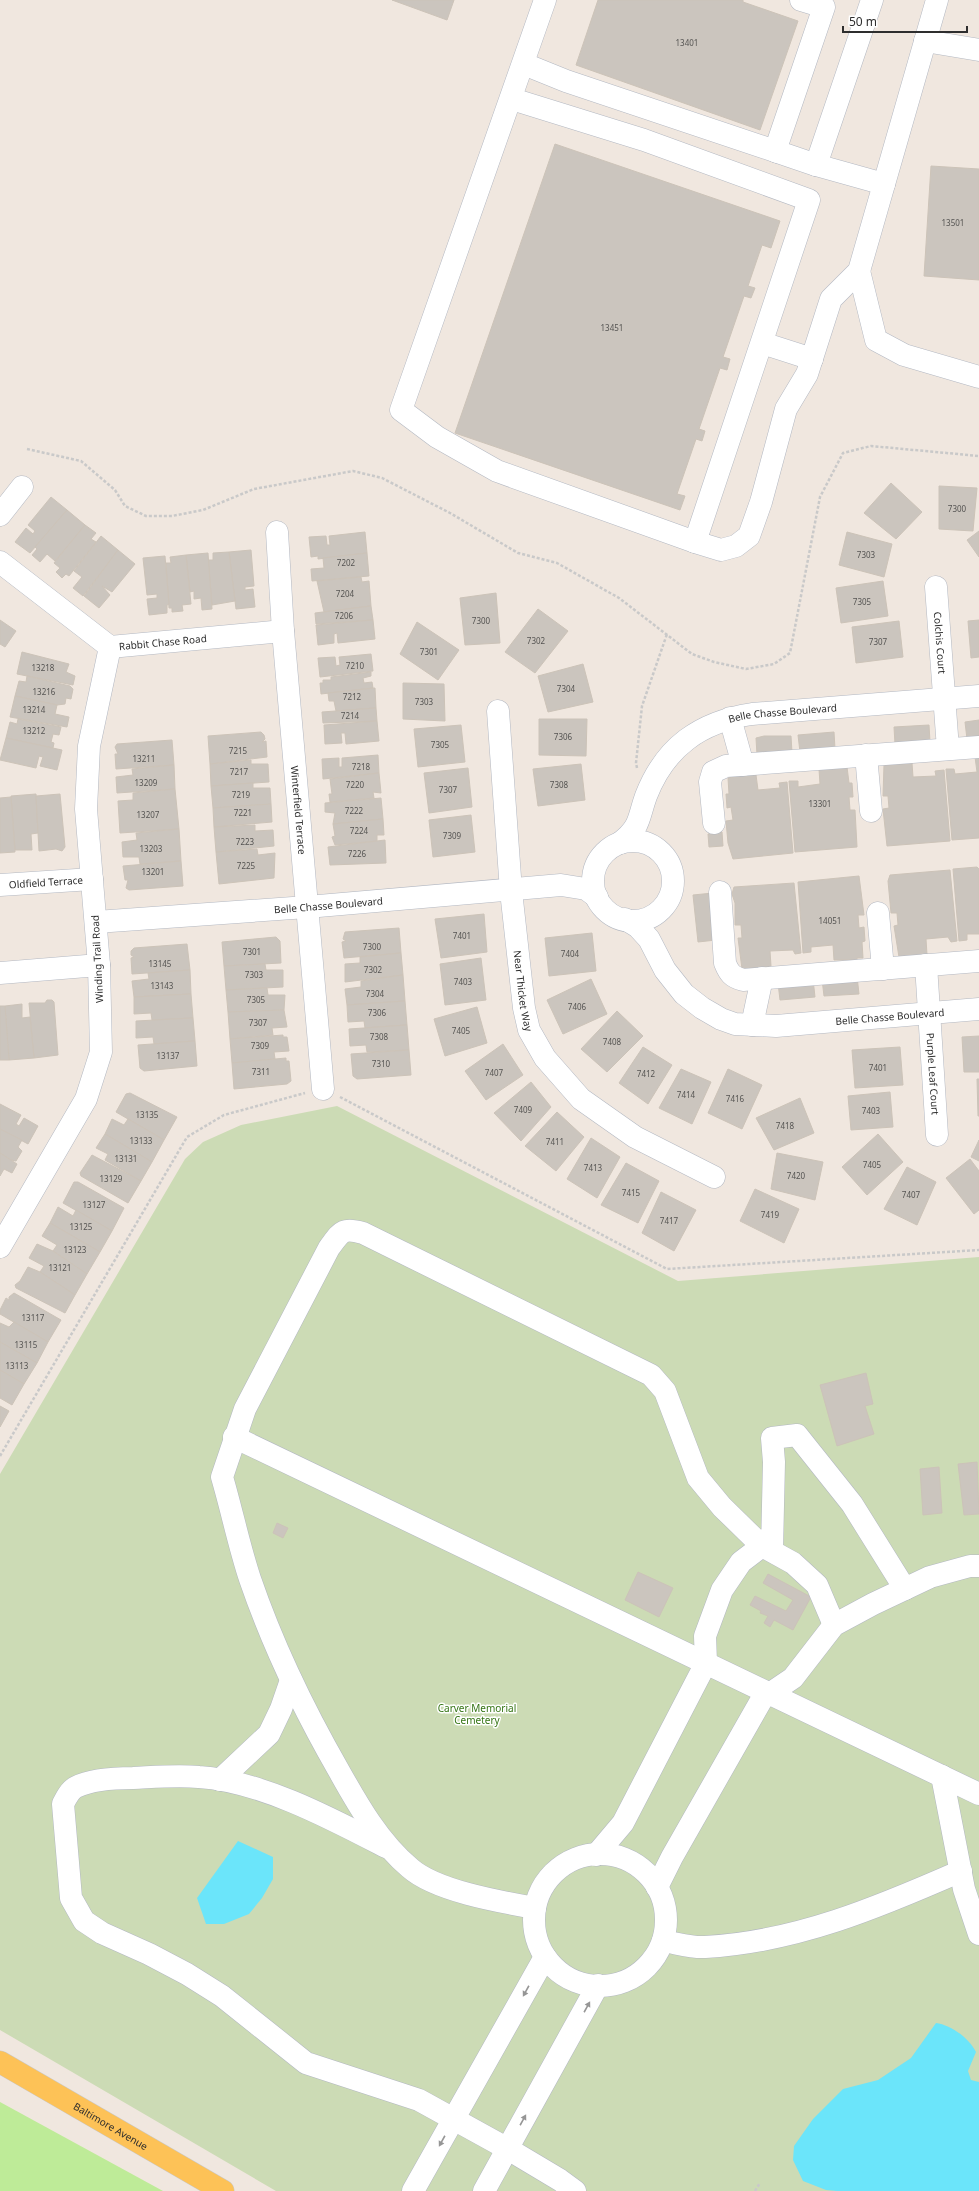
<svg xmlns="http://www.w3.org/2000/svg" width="979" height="2191" viewBox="0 0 979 2191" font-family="'Noto Sans',sans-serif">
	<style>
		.green { fill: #beeb98 }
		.cemetery { fill: #ccdbb5 }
		.water { fill: #6be5fa }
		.building { fill: #cbc5be; stroke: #ccc3b8 }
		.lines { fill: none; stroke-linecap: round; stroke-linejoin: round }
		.minor-casing { stroke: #b3b8c2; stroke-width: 23 }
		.major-casing { stroke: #c9c9c9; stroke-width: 23 }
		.path { stroke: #c9c9c9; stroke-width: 2.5; stroke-dasharray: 3 2; stroke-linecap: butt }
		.minor { stroke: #fff; stroke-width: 22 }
		.major { stroke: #fdc257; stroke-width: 22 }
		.oneway { fill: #969696 }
		.labels { text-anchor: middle; stroke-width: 3; stroke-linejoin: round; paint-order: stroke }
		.number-label { font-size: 8px; fill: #555452 }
		.street-label { font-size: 10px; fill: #2e2e2e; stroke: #fff }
		.park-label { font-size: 10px; fill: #347414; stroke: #fff }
	</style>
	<rect width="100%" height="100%" fill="#f0e7df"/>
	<polygon class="green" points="0,2102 163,2191 0,2191"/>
	<polygon class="cemetery" points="337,1106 678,1281 979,1257 979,2191 276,2191 0,2030 0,1474 185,1159 203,1142 241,1125"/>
	<g class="water">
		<polygon points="238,1841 273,1857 273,1879 262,1898 249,1914 224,1924 206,1924 197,1898"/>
		<path d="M936,2023C951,2025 969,2038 976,2052L968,2071L971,2080L979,2082V2191H837L826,2190L803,2181L793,2160L794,2146L813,2119L843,2089L878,2080L911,2058Z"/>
	</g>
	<g class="building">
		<polygon points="392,0 454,0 447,20"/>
		<polygon points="598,0 743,0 743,2 798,21 760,130 576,65"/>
		<polygon points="555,144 780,221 771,248 762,245 748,286 755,288 751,298 744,296 723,357 730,359 727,370 720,368 699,429 705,431 702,441 696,439 677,494 685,496 680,510 455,433"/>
		<polygon points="931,166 979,169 979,280 924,276"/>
		<polygon points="891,483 922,512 896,539 864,513"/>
		<polygon points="939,486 977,488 973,531 939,529"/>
		<polygon points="51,497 67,510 30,553 15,542 26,528 33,534 35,531 28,525"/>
		<polygon points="67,510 85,525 55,561 47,554 40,562 32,555 37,549 35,547"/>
		<polygon points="85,525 96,533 91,539 96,542 69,576 66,574 62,578 56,572 60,568 54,563"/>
		<polygon points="979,531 979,557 967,540"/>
		<polygon points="365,532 367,553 318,559 318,556 311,557 309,537 326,536 327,545 330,545 329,536"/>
		<polygon points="847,532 892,544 884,577 839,565"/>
		<polygon points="101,536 118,550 83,596 73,588 82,577 74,571"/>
		<polygon points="118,550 135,564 112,592 102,586 110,595 99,608 84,596"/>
		<polygon points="251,550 254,586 245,587 245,590 253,589 255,607 236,609 229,552"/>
		<polygon points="229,552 235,601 212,605 208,560 213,560 213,553"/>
		<polygon points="208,553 212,609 202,610 201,598 194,599 194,591 190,592 186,555"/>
		<polygon points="367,553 369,576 312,581 311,569 324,568 323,558"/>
		<polygon points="186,555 191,604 182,605 183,611 172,612 172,608 169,608 166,563 171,563 170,557"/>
		<polygon points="165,556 169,604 167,605 167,613 149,615 147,599 157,598 157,594 147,595 143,558"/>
		<polygon points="361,577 362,582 369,581 371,606 324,612 317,581"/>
		<polygon points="883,581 888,616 841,623 836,588"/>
		<polygon points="496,593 500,643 465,645 460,598"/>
		<polygon points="371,606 373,620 316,624 315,613"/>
		<polygon points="538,609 568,631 535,673 505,652"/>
		<polygon points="0,620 16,631 5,647 0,644"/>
		<polygon points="373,620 375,639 338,643 337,633 334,634 334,643 318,645 316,625"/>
		<polygon points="979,620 979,657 971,658 968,621"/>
		<polygon points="899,621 903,657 856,663 852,627"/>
		<polygon points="417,622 459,650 438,680 400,654"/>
		<polygon points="22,652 69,664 66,672 75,676 73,685 17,674"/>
		<polygon points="371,654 373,671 320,677 318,658 335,657 336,666 340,665 339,657"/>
		<polygon points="583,664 593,702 548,712 538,676"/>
		<polygon points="371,672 371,676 363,678 364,683 372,682 373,688 321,694 320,683 323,683 323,680 331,680 331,677"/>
		<polygon points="27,676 70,686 73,689 71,699 66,698 65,704 57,705 15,696 19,681 26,682"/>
		<polygon points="403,683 444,684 445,721 403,719"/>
		<polygon points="375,688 376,708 336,711 334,701 329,701 328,693"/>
		<polygon points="15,696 57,705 55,714 69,717 67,727 10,717"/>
		<polygon points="376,708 377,721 323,723 322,712"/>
		<polygon points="18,719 61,727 59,735 53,734 51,742 54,743 53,748 6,738 10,722 17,724"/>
		<polygon points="539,719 587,719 586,756 539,755"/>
		<polygon points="979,720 979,738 967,739 965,722"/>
		<polygon points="377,721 379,741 346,744 345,733 341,733 342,743 325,744 324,725"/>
		<polygon points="461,725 465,762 418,767 414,729"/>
		<polygon points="929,725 930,742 895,744 894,727"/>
		<polygon points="261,732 264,735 265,739 262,742 266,741 267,757 210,764 208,736"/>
		<polygon points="834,732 835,749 800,752 798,735"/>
		<polygon points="764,736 791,736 792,753 757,755 756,738"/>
		<polygon points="6,738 62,750 57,770 40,766 43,757 39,756 36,768 0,760"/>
		<polygon points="172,740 174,765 116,769 115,754 118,754 115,747 117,744"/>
		<polygon points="378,755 379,773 323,779 322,759 339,758 339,767 342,767 342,758"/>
		<polygon points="975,757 979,757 979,838 952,840 946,769 954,769 955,774 977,772"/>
		<polygon points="251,760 251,764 268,764 269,782 211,786 210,764"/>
		<polygon points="912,763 913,777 936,776 935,771 944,770 950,841 887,846 883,809 889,808 888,796 883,796 884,765"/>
		<polygon points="581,764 585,800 538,806 533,769"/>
		<polygon points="174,765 175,789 117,793 116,777 133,775 132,769"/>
		<polygon points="847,767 849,783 852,783 853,797 849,797 850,810 855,810 857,847 795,852 789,781 798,781 798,787 820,784 819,769"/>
		<polygon points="468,768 472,807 429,813 424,773"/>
		<polygon points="379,773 381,793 373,792 374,798 330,802 329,794 332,794 330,779"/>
		<polygon points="749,773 749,775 756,775 758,790 780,788 779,783 787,782 793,853 733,859 728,843 726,821 733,820 731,807 727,808 726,794 729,794 728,778"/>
		<polygon points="253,783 253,788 270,788 271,804 213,808 211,786"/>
		<polygon points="175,789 179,829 120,833 118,801 133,800 133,793"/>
		<polygon points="36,794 38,833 31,834 32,850 15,850 11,796"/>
		<polygon points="60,794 65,847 62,851 56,849 39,851 36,796"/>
		<polygon points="11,797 15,852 0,853 0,798"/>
		<polygon points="381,798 383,819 333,824 335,813 325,812 325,803"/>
		<polygon points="271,804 272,822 214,827 213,808"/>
		<polygon points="471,815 475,852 433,857 429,820"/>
		<polygon points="383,819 384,835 377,835 377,841 335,845 332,837 335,836 333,824"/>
		<polygon points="255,825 255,831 273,830 274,846 216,852 214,827"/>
		<polygon points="179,829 181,861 140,864 139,857 123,857 122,842 137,840 136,833"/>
		<polygon points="722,832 723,846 709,847 708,834"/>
		<polygon points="385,840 386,863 330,865 328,847"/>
		<polygon points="257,849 258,855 275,853 274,878 219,884 216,852"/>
		<polygon points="181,861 183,886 129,890 126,888 128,880 125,880 123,866"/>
		<polygon points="977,867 979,869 979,934 967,934 967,940 959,941 953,869"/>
		<polygon points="950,870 957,941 951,942 948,937 926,939 927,955 899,957 894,926 898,925 897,913 891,913 888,881 890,875"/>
		<polygon points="859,876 864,915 858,915 859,928 864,927 865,941 862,942 863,958 857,958 857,960 834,960 833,945 811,947 811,952 803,953 798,882"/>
		<polygon points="794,883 801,953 795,954 793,950 770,951 771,966 748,970 742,969 738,938 742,938 741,925 735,925 735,903 732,894 734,887"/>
		<polygon points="713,893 716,940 698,942 693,895"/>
		<polygon points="484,914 487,952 441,958 435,919"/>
		<polygon points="399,928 401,953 344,958 342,942 346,941 343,939 345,932"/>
		<polygon points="592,933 596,971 549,976 545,938"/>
		<polygon points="276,937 280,941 281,963 224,966 222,942"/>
		<polygon points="187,944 190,970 132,974 131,958 134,957 131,955 131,951 134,948"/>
		<polygon points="401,953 403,975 345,982 345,964 360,963 360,957"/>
		<polygon points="481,958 486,1000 445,1005 440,964"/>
		<polygon points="265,964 266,970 283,970 283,987 226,990 224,966"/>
		<polygon points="190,970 191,994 134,997 132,981 149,979 148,973"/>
		<polygon points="403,975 405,1001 347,1005 345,989 361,987 361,981"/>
		<polygon points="857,976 859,994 824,996 822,979"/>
		<polygon points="591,979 607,1014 563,1034 547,1000"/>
		<polygon points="813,979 815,997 780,1000 778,983"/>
		<polygon points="267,988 268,995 285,995 284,1010 228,1012 226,990"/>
		<polygon points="191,994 193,1018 152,1020 151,1013 134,1014 134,997"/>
		<polygon points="47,1000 52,1000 54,1002 58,1055 34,1058 29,1003 45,1003"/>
		<polygon points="405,1001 407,1025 365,1028 364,1021 348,1022 347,1005"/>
		<polygon points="22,1004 22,1018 30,1017 34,1058 9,1060 5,1006"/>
		<polygon points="0,1006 5,1006 9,1060 0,1060"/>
		<polygon points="477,1007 487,1043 445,1056 434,1019"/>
		<polygon points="284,1010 287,1027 272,1028 273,1035 230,1039 228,1012"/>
		<polygon points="617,1011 643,1036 607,1072 581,1049"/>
		<polygon points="193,1018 195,1041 154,1044 153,1037 136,1038 136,1021"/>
		<polygon points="407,1025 409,1050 367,1052 366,1045 350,1046 349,1029"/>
		<polygon points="283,1035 283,1037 287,1037 289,1051 274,1052 275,1059 232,1063 230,1039"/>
		<polygon points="979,1036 979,1072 964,1072 962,1037"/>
		<polygon points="195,1041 197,1066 144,1071 140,1068 138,1045"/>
		<polygon points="503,1044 523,1075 486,1100 465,1071"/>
		<polygon points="643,1047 672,1065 648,1104 619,1083"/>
		<polygon points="900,1047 903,1085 855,1088 852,1050"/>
		<polygon points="409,1050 411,1075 357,1079 353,1076 351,1054"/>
		<polygon points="286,1058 286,1061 289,1061 291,1081 287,1084 234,1089 232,1063"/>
		<polygon points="681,1069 711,1082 692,1124 659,1108"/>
		<polygon points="728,1069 762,1085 742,1129 708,1113"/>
		<polygon points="977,1079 979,1079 979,1116 978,1116"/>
		<polygon points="531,1082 551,1107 521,1141 494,1113"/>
		<polygon points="890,1092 893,1127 851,1130 848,1096"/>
		<polygon points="130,1093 177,1117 164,1140 116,1112 126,1094"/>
		<polygon points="800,1098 814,1133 774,1150 756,1118"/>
		<polygon points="0,1104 21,1115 16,1124 19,1126 24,1118 38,1126 28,1144 0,1129"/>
		<polygon points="557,1112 584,1137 556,1171 525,1146"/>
		<polygon points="112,1119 124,1125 128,1119 164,1140 152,1162 105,1134"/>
		<polygon points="0,1129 22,1140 18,1147 22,1151 16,1161 11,1160 0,1153"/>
		<polygon points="105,1134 152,1162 141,1181 105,1160 108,1154 96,1148"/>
		<polygon points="878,1134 903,1162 867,1195 842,1167"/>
		<polygon points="591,1138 620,1157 597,1198 567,1179"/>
		<polygon points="979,1140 979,1161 971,1157"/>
		<polygon points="0,1153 17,1164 12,1173 4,1169 0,1176"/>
		<polygon points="777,1153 823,1162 815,1200 771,1189"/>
		<polygon points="92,1155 141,1181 128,1203 81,1176 80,1173"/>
		<polygon points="970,1159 979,1171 979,1210 974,1214 946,1178"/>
		<polygon points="626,1163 659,1181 638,1223 601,1205"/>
		<polygon points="907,1167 936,1182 917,1225 884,1209"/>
		<polygon points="74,1182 78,1182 124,1208 112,1231 63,1203"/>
		<polygon points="755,1189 799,1209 784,1243 740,1221"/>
		<polygon points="661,1192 696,1210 674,1251 642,1233"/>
		<polygon points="58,1207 73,1216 76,1210 112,1231 100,1252 50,1223"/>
		<polygon points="50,1223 100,1252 87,1274 53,1251 57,1245 42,1236"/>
		<polygon points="37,1244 53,1251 87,1274 75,1295 40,1272 44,1266 29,1258"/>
		<polygon points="28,1267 40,1272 75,1295 65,1313 16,1288 15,1285 20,1281"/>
		<polygon points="14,1293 61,1320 48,1342 0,1314 0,1310 6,1298 9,1300 9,1297"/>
		<polygon points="14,1322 48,1342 37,1363 0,1342 0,1323 9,1327"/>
		<polygon points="0,1342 37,1363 24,1384 0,1370"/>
		<polygon points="0,1370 24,1384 12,1405 0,1398"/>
		<polygon points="866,1373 873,1404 865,1406 874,1434 837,1446 820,1385"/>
		<polygon points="0,1406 9,1411 0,1427"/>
		<polygon points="977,1462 979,1514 964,1515 958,1464"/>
		<polygon points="939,1467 942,1513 923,1515 920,1469"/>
		<polygon points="277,1523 288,1528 283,1538 273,1533"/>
		<polygon points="638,1572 673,1588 659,1617 625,1600"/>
		<polygon points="768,1574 811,1597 793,1630 774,1620 770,1627 764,1623 768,1616 760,1613 761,1611 750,1605 755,1596 786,1611 793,1600 763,1583"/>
	</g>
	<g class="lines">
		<g class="minor-casing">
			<g id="minor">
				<polyline points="545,0 401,410 437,437 497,471 695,542"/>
				<polyline points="801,0 824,7 775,151 816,165"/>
				<polyline points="872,0 816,165 884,184"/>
				<polyline points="925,41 979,50"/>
				<polyline points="524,64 566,81 778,152"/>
				<polyline points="512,99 644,140 809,200 695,542 721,550 736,546 749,536 761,502 786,409 807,374 831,299 859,271 937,0"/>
				<polyline points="859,271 876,340 904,355 979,377"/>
				<polyline points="762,343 812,359"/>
				<polyline points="0,515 22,487"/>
				<path id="s1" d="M277,532L283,631L323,1089"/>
				<path id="s2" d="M0,562L110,647L283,631"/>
				<path id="s3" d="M936,587L948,749"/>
				<path id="s4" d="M498,711L511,891L524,1008L529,1030L545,1058L581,1099L635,1137L714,1177"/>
				<polyline points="730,718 743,765"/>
				<polyline points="866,755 871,811"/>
				<polyline points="714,823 710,782 713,772 726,766 979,747"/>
				<circle cx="633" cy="881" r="40"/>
				<path id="s5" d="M620,843C641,827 638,818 646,796C665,747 700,722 752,714L979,696"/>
				<path id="s6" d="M0,885L92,879"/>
				<path d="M720,892L725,963C729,973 732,977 743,980L979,961"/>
				<polyline points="878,913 883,969"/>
				<path id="s7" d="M625,919L638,927L649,939L665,970L684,994L702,1008L721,1019L735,1024L776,1026L979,1009"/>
				<path id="s8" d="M96,922L307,907L561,885L586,889L597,897"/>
				<path id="s9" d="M926,965L937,1135"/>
				<polyline points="0,973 99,965"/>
				<polyline points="752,1025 762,978"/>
				<polyline points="0,1247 86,1099 101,1052 99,965 86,809 89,746 110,647"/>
				<polyline points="234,1437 979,1794"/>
				<polyline points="772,1549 774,1462 772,1438 797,1435 852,1504 905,1589"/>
				<polyline points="942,1776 964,1889 979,1934"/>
				<polyline points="220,1780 269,1734 281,1709 291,1680"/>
				<path d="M386,1847C332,1819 261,1781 199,1777C177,1775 155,1777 133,1778C115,1778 92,1779 76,1787C70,1790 66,1798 63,1804L71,1898L84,1921L102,1933L149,1954L187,1974L222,1996L306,2063L419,2100L508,2149L560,2180L575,2191"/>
				<circle cx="600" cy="1920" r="66"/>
				<polyline points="596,1855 623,1823 706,1663 705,1636 722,1590 741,1562 762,1546 772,1534"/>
				<polyline points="657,1887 672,1857 762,1699 793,1678 834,1625 873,1604 930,1577 970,1566 979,1566"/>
				<path d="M535,1908C501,1902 436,1891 410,1868C379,1842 358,1805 339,1771C304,1710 273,1646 250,1579C239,1546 232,1511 222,1477L245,1409L329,1248C341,1232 342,1227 363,1233L651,1375L665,1391L698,1478L722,1507L762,1546L793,1563L817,1585L834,1625"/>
				<path d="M663,1941C676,1943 692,1948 705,1947C796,1942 879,1907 961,1871"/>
				<polyline points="413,2191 545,1957"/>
				<polyline points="484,2191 598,1985"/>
			</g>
		</g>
		<g class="major-casing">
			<g id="major">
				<path id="s10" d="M0,2062L223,2191"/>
			</g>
		</g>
		<g class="path">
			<polyline points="27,449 81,461 115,490 125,506 146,516 172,516 203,510 254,489 353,471 382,478 450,513 518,553 557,563 619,598 692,654 714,662 746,669 774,664 790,653 820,497 843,453 871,446 979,456"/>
			<polyline points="637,768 636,763 642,706 667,634"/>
			<polyline points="340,1097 667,1269 979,1250"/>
			<polyline points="0,1456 187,1137 224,1115 305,1093"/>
			<polyline points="755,2191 760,2183"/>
		</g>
		<use href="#minor" class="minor"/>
		<use href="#major" class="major"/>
	</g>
	<defs><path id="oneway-solid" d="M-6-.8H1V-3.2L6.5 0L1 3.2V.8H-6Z"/></defs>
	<g class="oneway">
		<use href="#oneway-solid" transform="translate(526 1991) rotate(119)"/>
		<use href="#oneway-solid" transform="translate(587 2007) rotate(-61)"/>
		<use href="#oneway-solid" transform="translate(523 2120) rotate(-61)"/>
		<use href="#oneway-solid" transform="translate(442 2141) rotate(119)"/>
	</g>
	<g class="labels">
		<g class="number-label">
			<text x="687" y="46">13401</text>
			<text x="953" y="226">13501</text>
			<text x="612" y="331">13451</text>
			<text x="957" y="512">7300</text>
			<text x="866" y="558">7303</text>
			<text x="346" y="566">7202</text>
			<text x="345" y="597">7204</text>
			<text x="862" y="605">7305</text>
			<text x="344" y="619">7206</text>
			<text x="481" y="624">7300</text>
			<text x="536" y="644">7302</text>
			<text x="878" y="645">7307</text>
			<text x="429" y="655">7301</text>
			<text x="355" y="669">7210</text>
			<text x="43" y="671">13218</text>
			<text x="566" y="692">7304</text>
			<text x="44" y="695">13216</text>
			<text x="352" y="700">7212</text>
			<text x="424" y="705">7303</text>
			<text x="34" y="713">13214</text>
			<text x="350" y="719">7214</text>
			<text x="34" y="734">13212</text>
			<text x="563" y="740">7306</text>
			<text x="440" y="748">7305</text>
			<text x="238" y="754">7215</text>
			<text x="144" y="762">13211</text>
			<text x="361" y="770">7218</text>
			<text x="239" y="775">7217</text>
			<text x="146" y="786">13209</text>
			<text x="355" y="788">7220</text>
			<text x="559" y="788">7308</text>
			<text x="448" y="793">7307</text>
			<text x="241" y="798">7219</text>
			<text x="820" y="807">13301</text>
			<text x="354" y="814">7222</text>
			<text x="243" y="816">7221</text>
			<text x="148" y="818">13207</text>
			<text x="359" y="834">7224</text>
			<text x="452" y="839">7309</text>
			<text x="245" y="845">7223</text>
			<text x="151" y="852">13203</text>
			<text x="357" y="857">7226</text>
			<text x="246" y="869">7225</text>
			<text x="153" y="875">13201</text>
			<text x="830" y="924">14051</text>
			<text x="462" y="939">7401</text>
			<text x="372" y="950">7300</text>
			<text x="252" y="955">7301</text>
			<text x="570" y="957">7404</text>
			<text x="160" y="967">13145</text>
			<text x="373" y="973">7302</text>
			<text x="254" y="978">7303</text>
			<text x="463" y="985">7403</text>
			<text x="162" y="989">13143</text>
			<text x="375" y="997">7304</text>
			<text x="256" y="1003">7305</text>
			<text x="577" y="1010">7406</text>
			<text x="377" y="1016">7306</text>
			<text x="258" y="1026">7307</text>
			<text x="461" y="1034">7405</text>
			<text x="379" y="1040">7308</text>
			<text x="612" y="1045">7408</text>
			<text x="260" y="1049">7309</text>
			<text x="168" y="1059">13137</text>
			<text x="381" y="1067">7310</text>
			<text x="878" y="1071">7401</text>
			<text x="261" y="1075">7311</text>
			<text x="494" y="1076">7407</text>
			<text x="646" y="1077">7412</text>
			<text x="686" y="1098">7414</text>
			<text x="735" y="1102">7416</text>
			<text x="523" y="1113">7409</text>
			<text x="871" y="1114">7403</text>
			<text x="147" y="1118">13135</text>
			<text x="785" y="1129">7418</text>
			<text x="141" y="1144">13133</text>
			<text x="555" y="1145">7411</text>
			<text x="126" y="1162">13131</text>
			<text x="872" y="1168">7405</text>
			<text x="593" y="1171">7413</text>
			<text x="796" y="1179">7420</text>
			<text x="111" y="1182">13129</text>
			<text x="631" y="1196">7415</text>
			<text x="911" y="1198">7407</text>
			<text x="94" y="1208">13127</text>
			<text x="770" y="1218">7419</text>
			<text x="669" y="1224">7417</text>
			<text x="81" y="1230">13125</text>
			<text x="75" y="1253">13123</text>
			<text x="60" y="1271">13121</text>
			<text x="33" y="1321">13117</text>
			<text x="26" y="1348">13115</text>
			<text x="17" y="1369">13113</text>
		</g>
		<g class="street-label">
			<text dy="4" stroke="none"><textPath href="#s2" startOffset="192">Rabbit Chase Road</textPath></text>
			<text dy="4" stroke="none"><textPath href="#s3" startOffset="56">Colchis Court</textPath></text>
			<text dy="4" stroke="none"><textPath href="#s5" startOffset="227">Belle Chasse Boulevard</textPath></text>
			<text dy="4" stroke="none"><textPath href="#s1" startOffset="279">Winterfield Terrace</textPath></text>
			<text dy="4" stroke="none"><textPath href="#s6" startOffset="46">Oldfield Terrace</textPath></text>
			<text dy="4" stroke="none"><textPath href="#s8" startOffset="233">Belle Chasse Boulevard</textPath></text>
			<text transform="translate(97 959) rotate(-93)" y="4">Winding Trail Road</text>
			<text dy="4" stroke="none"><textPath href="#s4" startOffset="281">Near Thicket Way</textPath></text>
			<text dy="4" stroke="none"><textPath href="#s7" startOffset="312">Belle Chasse Boulevard</textPath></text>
			<text dy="4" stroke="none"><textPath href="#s9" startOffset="109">Purple Leaf Court</textPath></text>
			<text dy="4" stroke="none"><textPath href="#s10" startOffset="128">Baltimore Avenue</textPath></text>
		</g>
		<g class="park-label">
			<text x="477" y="1712">Carver Memorial<tspan x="477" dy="12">Cemetery</tspan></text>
		</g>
	</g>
	<path d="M843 26v6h124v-6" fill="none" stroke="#2e2e2e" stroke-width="2"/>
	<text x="849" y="26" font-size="12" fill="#2e2e2e" stroke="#ffffff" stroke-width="3" paint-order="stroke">50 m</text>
</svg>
